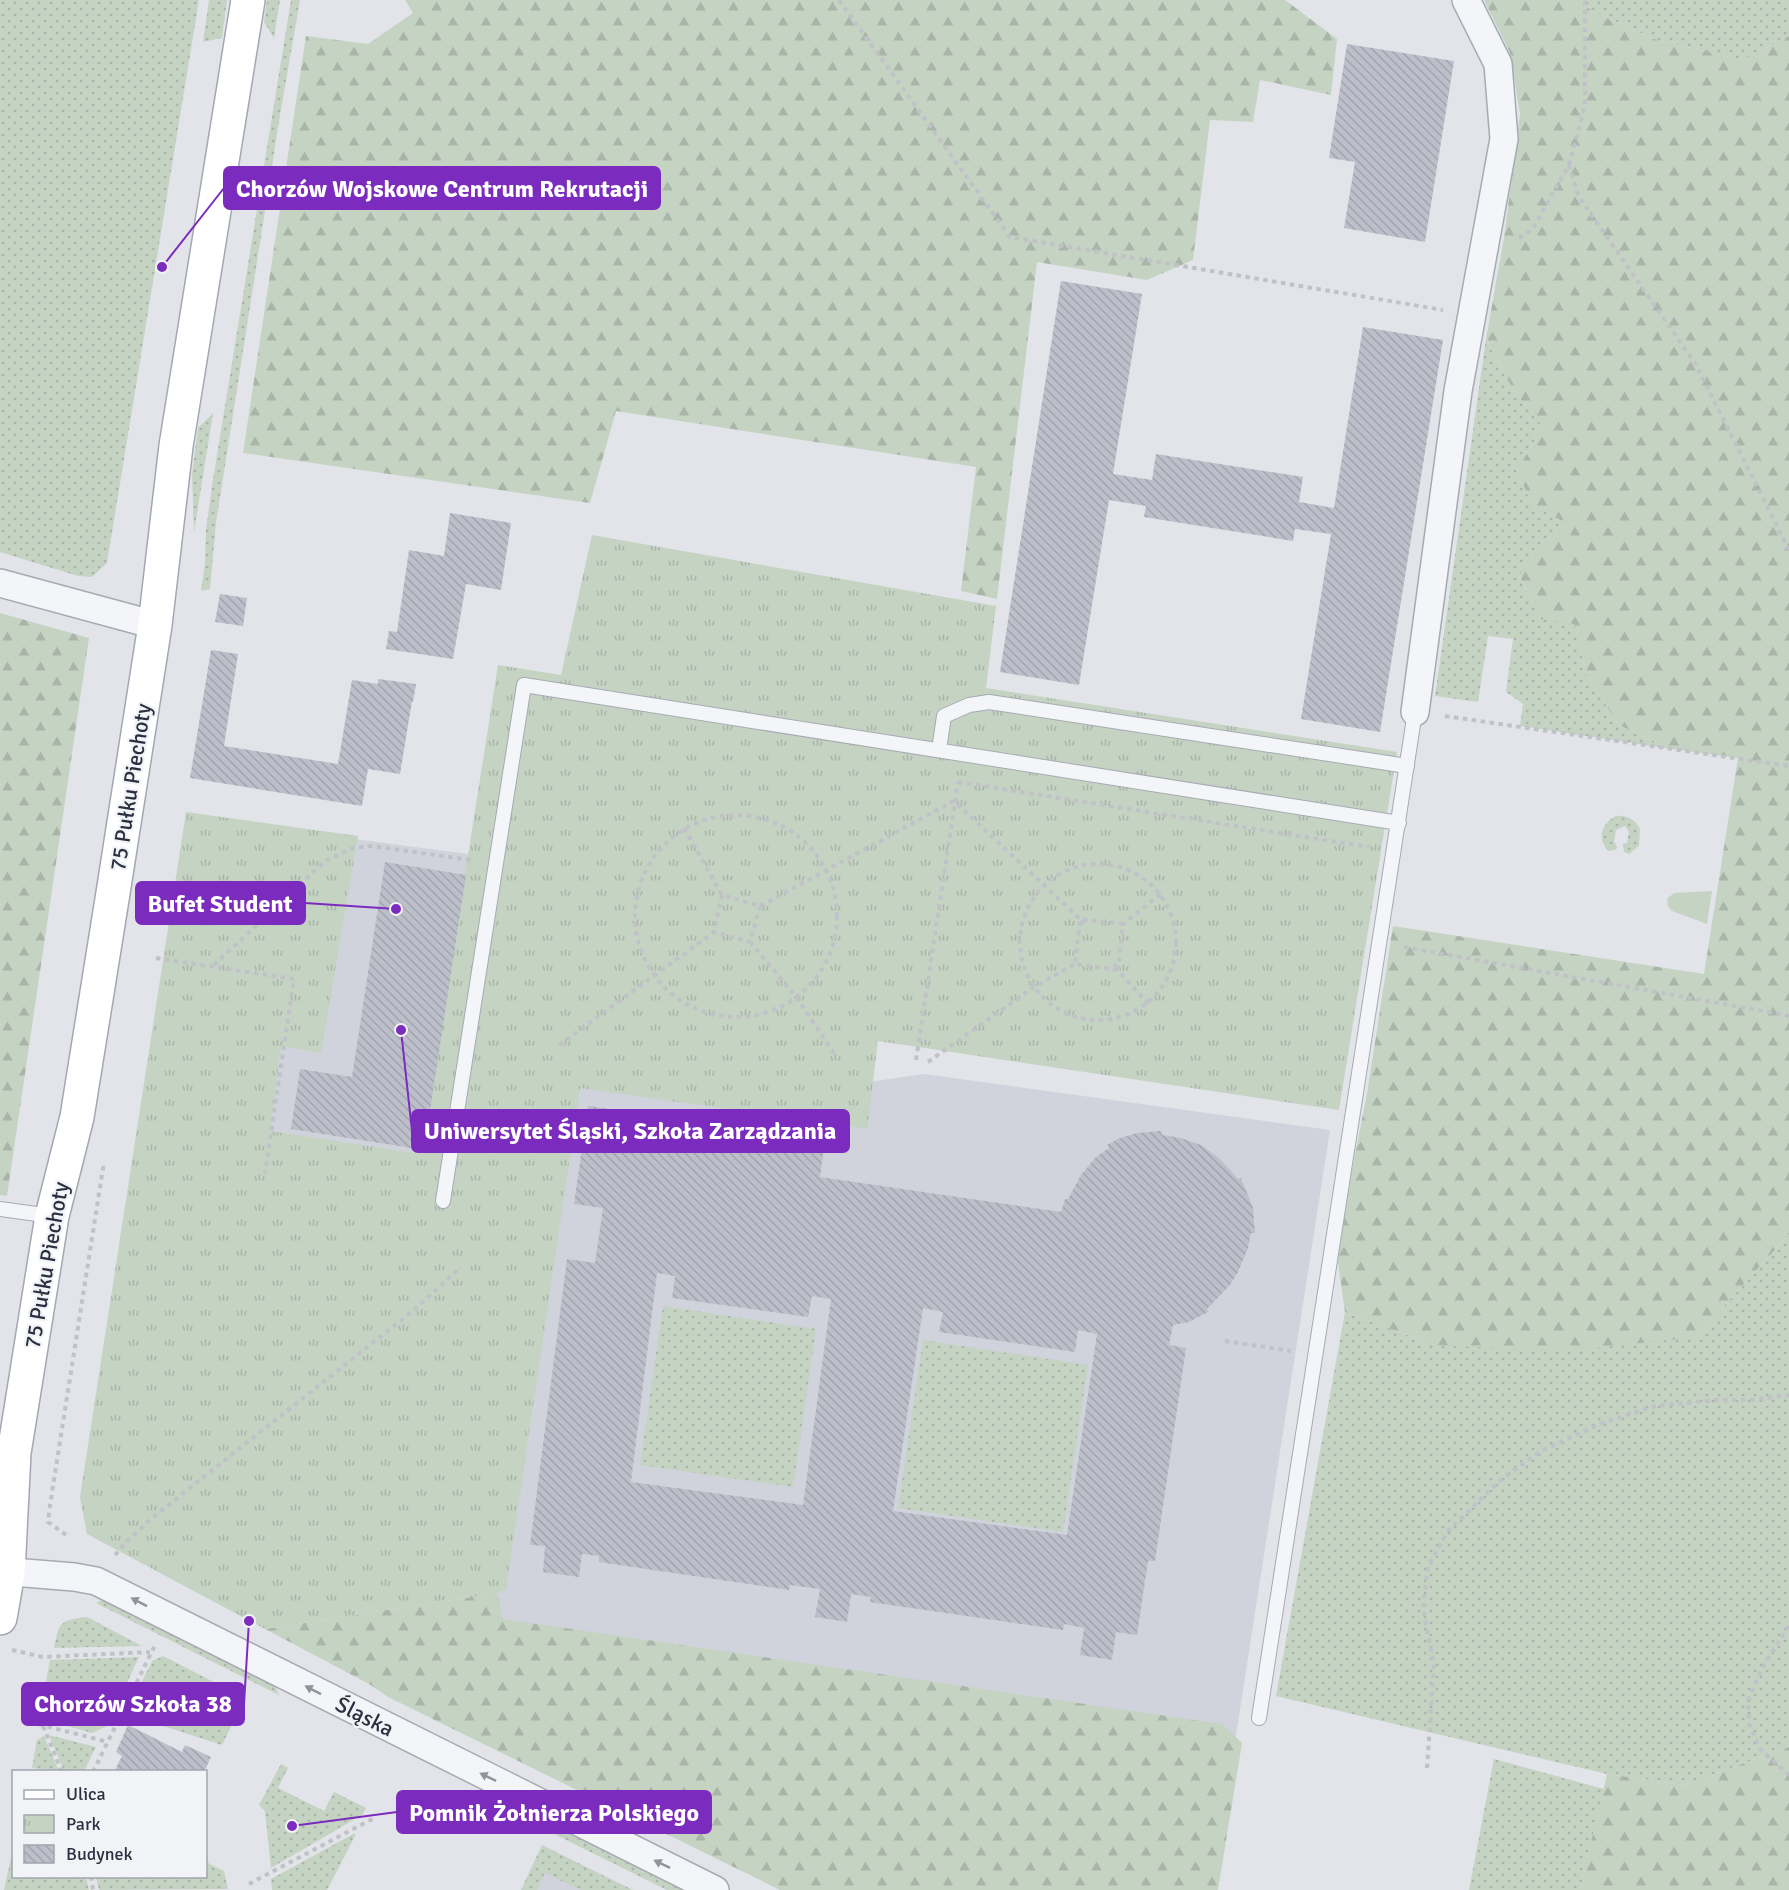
<svg xmlns="http://www.w3.org/2000/svg" width="1789" height="1890" viewBox="0 0 1789 1890" font-family="Signika,sans-serif">
	<style>
		.built { fill: #d0d3db }
		.grass { fill: url(#grass-dots) }
		.forest { fill: url(#forest-firs) }
		.park { fill: url(#park-tufts) }
		.garden { fill: #c5d3c3 }
		.building { fill: url(#building-back-hatch); fill-rule: evenodd }
		.lines { fill: none; stroke-linecap: round; stroke-linejoin: round }
		.lane-casing { stroke: #a7aab3; stroke-width: 16 }
		.street-casing { stroke: #a7aab3; stroke-width: 30 }
		.primary-casing { stroke: #a2a7b4; stroke-width: 36 }
		.path { stroke: #c0c2c8; stroke-width: 4; stroke-dasharray: 4.5 4.5; stroke-linecap: butt }
		.lane { stroke: #f4f5f8; stroke-width: 14 }
		.street { stroke: #f4f5f8; stroke-width: 27 }
		.primary { stroke: #fff; stroke-width: 33 }
		.oneway { fill: #90929c }
		.labels { text-anchor: middle; stroke-width: 4.5; stroke-linejoin: round; paint-order: stroke }
		.street-label { font-size: 22px; fill: #2b3040; stroke: #f1f3f7 }
		.leader { fill: none; stroke: #7b2cbf; stroke-width: 2 }
		.callout-dot { fill: #7b2cbf; stroke: #f1f3f7; stroke-width: 2 }
		.callout { fill: #7b2cbf; stroke: #7b2cbf; stroke-width: 2 }
		.callout-label { font-size: 24px; text-anchor: middle; font-weight: bold; fill: #fff }
	</style>
	<defs>
		<pattern id="grass-dots" width="8" height="8" patternUnits="userSpaceOnUse" patternTransform="scale(1.5)"><rect width="8" height="8" fill="#c5d3c3"/><path d="M2 2h.1M6 6h.1" fill="none" stroke="#a9b5a9" stroke-width="1.8" stroke-linecap="round"/></pattern>
		<pattern id="forest-firs" width="22" height="20" patternUnits="userSpaceOnUse" patternTransform="scale(1.5)"><rect width="22" height="20" fill="#c5d3c3"/><path d="M5 1l3.5 6h-7zM16 11l3.5 6h-7z" fill="#a9b5a9"/></pattern>
		<pattern id="park-tufts" width="24" height="20" patternUnits="userSpaceOnUse" patternTransform="scale(1.5)"><rect width="24" height="20" fill="#c5d3c3"/><path d="M3 7l-1-3M5 7V3M7 7l1-3M15 17l-1-3M17 17v-4M19 17l1-3" fill="none" stroke="#a9b5a9"/></pattern>
		<pattern id="building-back-hatch" width="6" height="6" patternUnits="userSpaceOnUse" patternTransform="scale(1.5)"><rect width="6" height="6" fill="#bcbfc9"/><path d="M-1 5l2 2M0 0l6 6M5-1l2 2" fill="none" stroke="#a2a4ae"/></pattern>
	</defs>
	<rect width="100%" height="100%" fill="#e2e4e9"/>
	<g class="built">
		<polygon points="339,837 468,854 481,1050 786,1094 924,1074 1330,1130 1232,1761 492,1630 418,1251 232,1214"/>
		<polygon points="541,1849 625,1890 521,1890"/>
	</g>
	<g class="grass">
		<polygon points="0,0 199,0 107,563 92,577 78,576 0,552"/>
		<polygon points="209,0 227,0 222,38 203,42"/>
		<polygon points="267,0 280,0 274,38 264,22"/>
		<polygon points="291,0 300,0 280,115 216,523 210,589 201,591 205,563 206,530 212,486"/>
		<polygon points="1581,0 1789,0 1789,36 1743,60 1657,40 1591,11"/>
		<polygon points="1486,339 1514,391 1543,427 1517,470 1532,505 1569,524 1542,542 1519,576 1540,618 1574,623 1587,676 1619,725 1671,749 1520,726 1523,704 1506,692 1513,639 1488,636 1478,702 1435,696"/>
		<polygon points="213,413 194,532 192,474 198,428"/>
		<path d="M1616,816C1627,815 1635,819 1640,829L1639,846L1629,854L1624,852L1623,844L1627,843L1629,832L1625,826L1616,830L1614,841L1617,847L1615,850L1608,851C1597,838 1601,824 1616,816Z"/>
		<polygon points="1789,1234 1789,1747 1684,1785 1607,1774 1276,1696 1345,1312 1434,1345 1696,1337"/>
		<polygon points="663,1306 816,1329 793,1487 640,1465"/>
		<polygon points="923,1340 1088,1365 1063,1532 898,1508"/>
		<polygon points="102,1600 275,1686 279,1695 96,1603"/>
		<path d="M87,1617L142,1646L54,1648C59,1622 60,1620 87,1617Z"/>
		<polygon points="163,1656 245,1698 222,1745 126,1714 152,1661"/>
		<polygon points="139,1657 107,1726 92,1733 39,1718 50,1660"/>
		<polygon points="49,1735 96,1747 84,1771 64,1771"/>
		<polygon points="44,1736 59,1771 32,1768 37,1740"/>
		<polygon points="1494,1759 1604,1789 1580,1890 1469,1890"/>
		<polygon points="281,1764 288,1768 278,1788 324,1811 334,1792 366,1808 362,1815 271,1868 265,1811 259,1805"/>
		<polygon points="552,1823 685,1890 667,1890 548,1831"/>
		<polygon points="355,1833 355,1836 327,1890 272,1890 271,1879"/>
		<polygon points="542,1845 633,1890 580,1890 545,1873 537,1890 521,1890"/>
		<polygon points="13,1849 14,1876 86,1877 89,1890 4,1890"/>
		<polygon points="206,1862 224,1871 228,1889 99,1890 96,1877 206,1876"/>
	</g>
	<g class="forest">
		<polygon points="405,0 1285,0 1337,39 1331,95 1260,80 1253,122 1210,120 1193,260 1147,280 1037,262 997,599 961,591 976,467 616,411 590,503 243,453 306,36 368,44 413,13"/>
		<polygon points="1484,0 1581,0 1591,11 1657,40 1743,60 1789,36 1789,1234 1696,1337 1566,1351 1434,1345 1345,1312 1336,1249 1367,1094 1393,926 1704,974 1738,758 1671,749 1619,725 1587,676 1574,624 1540,619 1519,575 1542,542 1568,524 1532,505 1517,470 1543,427 1514,391 1486,339 1504,238 1520,114 1510,53"/>
		<polygon points="0,613 89,638 7,1196 0,1195"/>
		<polygon points="497,1593 503,1619 1222,1724 1242,1743 1218,1890 780,1890 388,1697 369,1684 265,1629"/>
		<polygon points="1789,1747 1789,1890 1580,1890 1607,1774 1684,1785"/>
	</g>
	<polygon class="park" points="592,535 996,606 986,688 1397,752 1339,1110 878,1041 867,1129 580,1088 506,1590 497,1593 265,1629 87,1534 80,1497 186,812 358,836 321,1053 281,1046 270,1131 421,1154 498,665 561,675"/>
	<polygon class="garden" points="1712,891 1707,924 1672,911 1668,906 1667,899 1674,893"/>
	<g class="building">
		<polygon points="1347,44 1454,61 1425,242 1344,228 1355,162 1329,158"/>
		<polygon points="1061,281 1142,294 1113,474 1152,480 1156,454 1303,477 1299,502 1334,508 1363,327 1443,340 1380,732 1301,719 1331,534 1295,529 1293,541 1144,517 1146,506 1109,500 1079,685 1000,672"/>
		<polygon points="450,513 511,523 501,590 466,584 453,659 386,649 389,631 397,632 409,550 444,556"/>
		<polygon points="220,594 247,598 243,626 215,622"/>
		<polygon points="211,650 238,654 224,746 338,764 352,680 378,684 378,679 416,684 413,702 412,701 400,774 368,769 362,806 190,778"/>
		<polygon points="385,862 466,875 424,1150 291,1129 300,1069 352,1077"/>
		<path d="M588,1106L825,1139L820,1177L1061,1212L1065,1199H1068L1081,1175L1096,1157L1109,1148L1107,1145L1120,1138L1137,1133L1161,1131L1162,1135L1181,1138L1201,1145L1220,1159L1238,1179L1241,1178L1253,1208L1255,1233H1251L1248,1248L1238,1272L1230,1285L1207,1309L1208,1312L1189,1322L1173,1325L1169,1345L1186,1348L1155,1561H1148L1137,1635L1116,1632L1112,1660L1080,1655L1084,1628L1064,1624L1063,1630L870,1602L871,1597L851,1594L847,1622L815,1617L820,1589L790,1585L789,1590L599,1562V1556L582,1554L579,1577L543,1572L545,1546L530,1545L567,1259L595,1263L603,1208L574,1204ZM657,1273L675,1276L672,1298L808,1317L812,1296L831,1299L803,1505L631,1482ZM923,1308L943,1312L939,1332L1075,1352L1078,1330L1097,1334L1067,1535L893,1511Z"/>
		<polygon points="128,1725 182,1752 185,1745 211,1757 204,1772 114,1772 122,1756 116,1752"/>
	</g>
	<g class="lines">
		<g class="lane-casing">
			<g id="lane">
				<polyline points="939,750 944,716 969,705 989,702 1407,766"/>
				<polyline points="443,1201 524,685 1399,823"/>
				<polyline points="0,1209 51,1216"/>
				<polyline points="1259,1718 1415,712"/>
			</g>
		</g>
		<g class="street-casing">
			<g id="street">
				<polyline points="0,583 155,625"/>
				<polyline points="1415,712 1458,391 1504,139 1498,64 1466,0"/>
				<polyline points="0,1571 74,1577 96,1581 715,1890"/>
			</g>
		</g>
		<g class="primary-casing">
			<polyline id="primary" points="0,1618 8,1572 14,1453 52,1216 77,1117 113,893 155,625 176,446 248,0"/>
		</g>
		<g class="path">
			<polyline points="839,0 1010,237 1443,310"/>
			<polyline points="1569,165 1579,197 1696,365 1789,550"/>
			<polyline points="1519,238 1532,230 1569,165 1585,106 1585,0"/>
			<polyline points="1445,716 1789,766"/>
			<polyline points="958,782 1369,847"/>
			<circle cx="736" cy="916" r="101"/>
			<polyline points="684,828 722,895 760,906 954,801 1080,919 1123,924"/>
			<circle cx="1098" cy="942" r="78"/>
			<polyline points="722,895 714,932 750,942 760,906"/>
			<polyline points="1084,924 1080,919 1075,964 1118,970 1114,964"/>
			<polyline points="750,942 797,998 835,1055"/>
			<polyline points="1404,947 1786,1015 1789,1017"/>
			<polyline points="156,958 294,979 265,1173"/>
			<polyline points="214,965 325,861 353,848 372,846 471,860"/>
			<polyline points="1148,1004 1118,970 1123,924 1161,894"/>
			<polyline points="559,1045 714,932"/>
			<polyline points="916,1060 958,782"/>
			<polyline points="928,1062 1034,987 1075,964"/>
			<polyline points="1225,1341 1291,1351"/>
			<polyline points="66,1535 48,1522 50,1505 104,1162"/>
			<polyline points="115,1555 125,1543 152,1518 414,1310 461,1267"/>
			<polyline points="1789,1626 1762,1668 1748,1700 1749,1724 1760,1749 1789,1775"/>
			<polyline points="12,1650 43,1657 150,1652"/>
			<polyline points="30,1722 108,1742"/>
			<polyline points="43,1726 62,1772"/>
			<polyline points="1427,1768 1434,1664 1423,1609 1428,1566 1448,1531 1498,1482 1541,1451 1602,1423 1655,1406 1717,1400 1752,1400 1789,1395"/>
			<polyline points="93,1772 155,1645"/>
			<polyline points="91,1876 93,1890"/>
			<polyline points="249,1884 374,1818"/>
		</g>
		<use href="#lane" class="lane"/>
		<use href="#street" class="street"/>
		<use href="#primary" class="primary"/>
	</g>
	<defs><path id="oneway-solid" d="M-6-.8H1V-3.2L6.5 0L1 3.2V.8H-6Z" transform="scale(1.5)"/></defs>
	<g class="oneway">
		<use href="#oneway-solid" transform="translate(139 1602) rotate(-153)"/>
		<use href="#oneway-solid" transform="translate(313 1690) rotate(-153)"/>
		<use href="#oneway-solid" transform="translate(488 1777) rotate(-154)"/>
		<use href="#oneway-solid" transform="translate(662 1864) rotate(-154)"/>
	</g>
	<g class="labels">
		<g class="street-label">
			<text transform="translate(130 787) rotate(-81)" y="8">75 Pułku Piechoty</text>
			<text transform="translate(46 1265) rotate(-80)" y="8">75 Pułku Piechoty</text>
			<text transform="translate(365 1716) rotate(27)" y="8">Śląska</text>
		</g>
	</g>
	<path class="leader" d="M162 267L224 188M396 909L305 903M401 1030L412 1131M249 1621L244 1704M292 1826L397 1812"/>
	<g class="callout-dot">
		<circle cx="162" cy="267" r="6"/>
		<circle cx="396" cy="909" r="6"/>
		<circle cx="401" cy="1030" r="6"/>
		<circle cx="249" cy="1621" r="6"/>
		<circle cx="292" cy="1826" r="6"/>
	</g>
	<g class="callout">
		<rect x="224" y="167" width="436" height="42" rx="6"/>
		<rect x="136" y="882" width="169" height="42" rx="6"/>
		<rect x="412" y="1110" width="437" height="42" rx="6"/>
		<rect x="22" y="1683" width="222" height="42" rx="6"/>
		<rect x="397" y="1791" width="314" height="42" rx="6"/>
	</g>
	<g class="callout-label">
		<text x="442" y="197">Chorzów Wojskowe Centrum Rekrutacji</text>
		<text x="220" y="912">Bufet Student</text>
		<text x="630" y="1139">Uniwersytet Śląski, Szkoła Zarządzania</text>
		<text x="133" y="1712">Chorzów Szkoła 38</text>
		<text x="554" y="1821">Pomnik Żołnierza Polskiego</text>
	</g>
	<rect x="12" y="1770" width="195" height="108" fill="#f1f3f7" stroke="#a2a5ae" stroke-width="1.5"/>
	<rect x="24" y="1790" width="30" height="9" fill="#ffffff" stroke="#a2a5ae" stroke-width="1.5"/>
	<text x="66" y="1800" font-size="18" fill="#2b3040">Ulica</text>
	<rect x="24" y="1815" width="30" height="18" fill="url(#park-tufts)" stroke="#a2a5ae" stroke-width="1.5"/>
	<text x="66" y="1830" font-size="18" fill="#2b3040">Park</text>
	<rect x="24" y="1845" width="30" height="18" fill="url(#building-back-hatch)" stroke="#a2a5ae" stroke-width="1.5"/>
	<text x="66" y="1860" font-size="18" fill="#2b3040">Budynek</text>
</svg>
